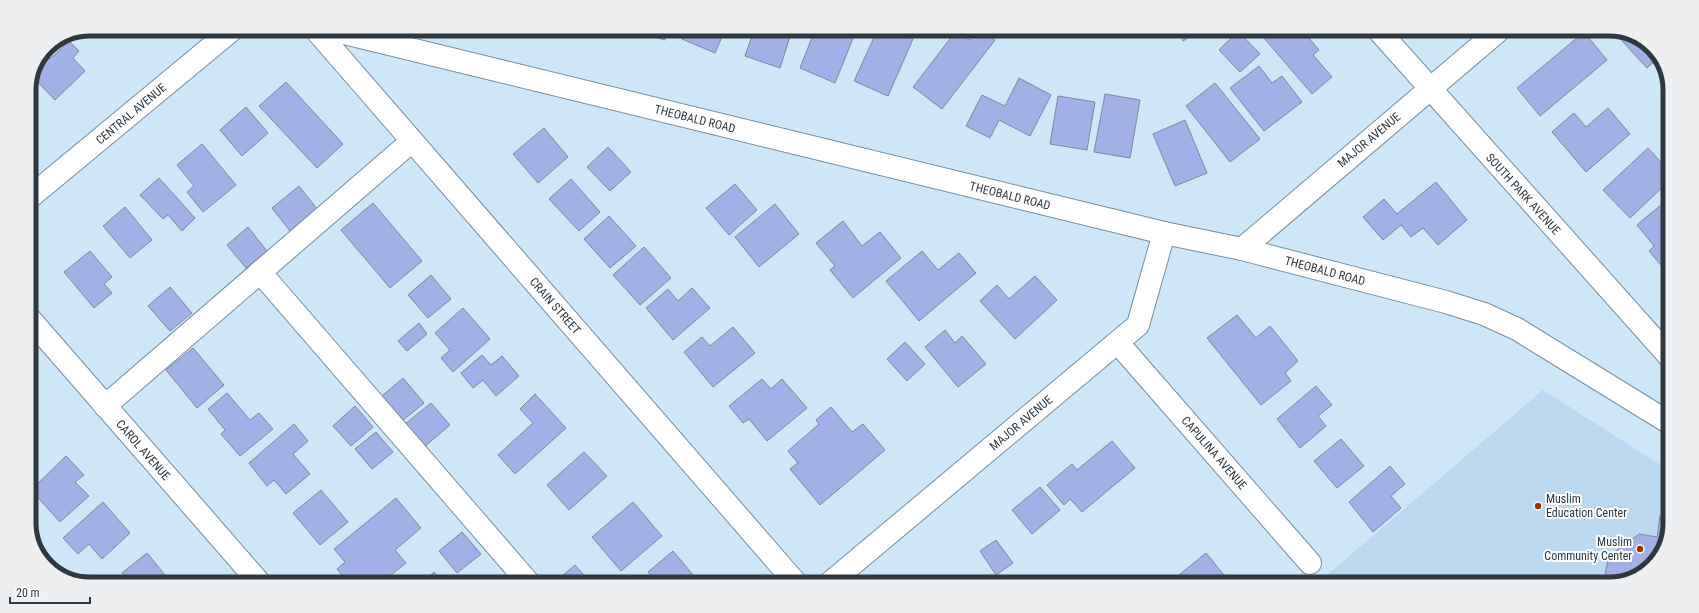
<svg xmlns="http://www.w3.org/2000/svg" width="1699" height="613" viewBox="0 0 1699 613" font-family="'Roboto Condensed',sans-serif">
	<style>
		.built { fill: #bad9f0 }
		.building { fill: #a1b1e7; stroke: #80879f }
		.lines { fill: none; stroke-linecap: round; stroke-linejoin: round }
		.minor-casing { stroke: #778e9f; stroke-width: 24 }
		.minor { stroke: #fff; stroke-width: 22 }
		.poi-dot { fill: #983306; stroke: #fff; stroke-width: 1.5 }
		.labels { text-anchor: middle; stroke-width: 4; stroke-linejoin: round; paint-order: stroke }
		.street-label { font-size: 12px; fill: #2f383f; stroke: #fff }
		.poi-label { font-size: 12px; fill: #2f383f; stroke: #fff; text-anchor: start }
		.rim { fill: none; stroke: #2f383f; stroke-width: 5 }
	</style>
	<rect width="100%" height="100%" fill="#cde6f8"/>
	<polygon class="built" points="1543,390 1667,469 1667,542 1646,572 1609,584 1318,583"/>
	<g class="building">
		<polygon points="630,30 668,30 665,40"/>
		<polygon points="686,30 725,30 715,53 682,39"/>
		<polygon points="754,30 792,30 780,68 745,56"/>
		<polygon points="815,30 856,31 835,83 800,68"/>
		<polygon points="877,31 894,31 913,39 888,96 854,81"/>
		<polygon points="956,31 969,40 976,31 983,31 995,40 942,109 913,87"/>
		<polygon points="1178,31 1200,31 1183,41"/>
		<polygon points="1238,31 1260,54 1240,72 1219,50"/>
		<polygon points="1258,31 1304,32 1319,50 1313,55 1332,77 1312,94"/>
		<polygon points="1584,32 1607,60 1540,116 1517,88"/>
		<polygon points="1614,32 1628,32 1657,53 1659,57 1647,68"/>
		<polygon points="69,41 79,51 73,58 85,71 55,100 33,77 44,53 50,59"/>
		<polygon points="1259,66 1272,83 1282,76 1302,102 1264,131 1230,88"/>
		<polygon points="1019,78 1051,95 1030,136 999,120 990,138 966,126 982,95 1005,106"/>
		<polygon points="286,82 343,144 317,168 259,106"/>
		<polygon points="1215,83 1260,139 1230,162 1186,106"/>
		<polygon points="1105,94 1140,100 1130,158 1094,152"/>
		<polygon points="1058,96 1095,102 1087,150 1050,144"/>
		<polygon points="1670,101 1670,118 1662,109"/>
		<polygon points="246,107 268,133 242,156 220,130"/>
		<polygon points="1608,108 1630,134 1586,172 1552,132 1574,113 1586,127"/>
		<polygon points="1185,120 1207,173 1175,186 1153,134"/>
		<polygon points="544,128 568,157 538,183 513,154"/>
		<polygon points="202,144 236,185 203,212 187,192 194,186 177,165"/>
		<polygon points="608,147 631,172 610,191 587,167"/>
		<polygon points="1648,148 1669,171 1669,181 1630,218 1603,190"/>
		<polygon points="159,178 195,218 182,231 168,215 163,219 140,195"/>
		<polygon points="571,179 600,212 579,231 549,199"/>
		<polygon points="1436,182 1467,220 1438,245 1423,228 1411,237 1401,225 1383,240 1363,217 1384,199 1397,214"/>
		<polygon points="735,184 757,210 729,235 706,208"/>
		<polygon points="299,186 317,209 290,231 272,208"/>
		<polygon points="1669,198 1669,269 1666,271 1649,251 1654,246 1637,225"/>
		<polygon points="373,203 422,261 390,288 341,230"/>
		<polygon points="775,204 799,234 759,267 735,237"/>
		<polygon points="125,207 152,240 130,258 103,226"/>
		<polygon points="609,216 636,246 610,268 584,239"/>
		<polygon points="843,221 862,246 880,232 901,258 853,298 830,270 835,266 816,243"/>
		<polygon points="248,227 267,251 246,268 227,245"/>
		<polygon points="644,247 671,278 640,305 613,275"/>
		<polygon points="90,251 112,277 104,284 112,293 94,308 64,272"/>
		<polygon points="922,251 938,270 959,253 976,273 919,321 886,281"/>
		<polygon points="431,275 451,299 428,318 408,295"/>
		<polygon points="1035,276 1057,300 1015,339 980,301 997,285 1009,299"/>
		<polygon points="170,287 192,313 170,331 148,306"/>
		<polygon points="692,288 710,308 673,340 646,308 668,289 678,301"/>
		<polygon points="463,308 490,339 453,372 441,358 450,350 435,333"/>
		<polygon points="1237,315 1256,338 1270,326 1298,361 1285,373 1291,381 1261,405 1207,338"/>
		<polygon points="419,323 427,334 407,351 398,341"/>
		<polygon points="733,327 755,353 713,387 684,352 702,337 710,346"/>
		<polygon points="945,330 955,343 962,336 986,364 958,387 925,347"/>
		<polygon points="905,342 925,364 907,381 887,359"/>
		<polygon points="193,348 224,385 197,408 166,370"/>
		<polygon points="482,355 491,365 502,356 519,376 496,396 483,380 473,388 461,373"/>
		<polygon points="403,378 424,403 402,421 382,396"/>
		<polygon points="762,379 771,389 782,379 807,408 767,441 749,419 743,423 729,406"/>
		<polygon points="1316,386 1332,405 1318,416 1326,426 1300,448 1277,419"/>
		<polygon points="227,393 250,420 259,413 273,429 240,456 221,434 225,430 208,409"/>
		<polygon points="535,394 566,428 515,474 498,455 533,423 520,409"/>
		<polygon points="431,403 450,425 424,447 405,424"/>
		<polygon points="355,406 373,427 351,446 333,426"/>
		<polygon points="831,407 852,432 863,424 885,450 820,505 790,469 798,463 788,451 819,424 816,420"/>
		<polygon points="294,424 308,441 293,454 310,474 286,494 274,480 267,486 249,463"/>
		<polygon points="376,432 393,452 372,469 355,449"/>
		<polygon points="1341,439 1364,466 1337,488 1314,461"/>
		<polygon points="1112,441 1135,468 1082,512 1070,499 1064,505 1047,485 1072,464 1077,470"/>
		<polygon points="584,452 607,476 569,510 547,485"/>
		<polygon points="66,456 84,475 75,482 89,496 60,522 31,490"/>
		<polygon points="1390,466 1405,484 1391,496 1401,508 1373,532 1349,502"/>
		<polygon points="1040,487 1060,510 1032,534 1012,510"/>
		<polygon points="321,490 348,522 320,545 293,513"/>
		<polygon points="396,498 421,528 395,550 406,563 383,581 347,581 337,569 345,562 334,549"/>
		<polygon points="103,502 130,533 102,559 89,544 78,554 63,538"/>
		<polygon points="633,502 662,536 621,571 592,537"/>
		<polygon points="1660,516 1667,516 1667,542 1646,572 1609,584 1603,584 1609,556 1639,534 1657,537"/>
		<polygon points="462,532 481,554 457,573 439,551"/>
		<polygon points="996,540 1013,563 996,575 980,551"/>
		<polygon points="673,551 699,582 656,582 648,572"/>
		<polygon points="147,553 170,581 129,581 122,573"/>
		<polygon points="1206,553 1229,581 1226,583 1186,583 1179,575"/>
		<polygon points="575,565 590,582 555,582"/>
		<polygon points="434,572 443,582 423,582"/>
	</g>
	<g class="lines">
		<g class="minor-casing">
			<g id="minor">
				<polyline points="315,29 795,582"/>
				<polyline points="328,29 1164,233 1242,249 1446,302 1484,314 1517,329 1668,422"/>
				<polyline points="1380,32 1668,355"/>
				<polyline points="29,198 233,29"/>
				<polyline points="1242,249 1497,32"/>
				<polyline points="260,272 528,582"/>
				<polyline points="29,318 258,581"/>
				<polyline points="1118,343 1310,563"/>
				<polyline points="105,406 412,141"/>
				<polyline points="831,582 1138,325 1164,233"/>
			</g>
		</g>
		<use href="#minor" class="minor"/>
	</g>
	<g class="poi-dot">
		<circle cx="1538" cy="506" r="4"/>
		<circle cx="1640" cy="549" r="4"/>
	</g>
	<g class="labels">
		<g class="street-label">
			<text transform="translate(131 114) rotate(-40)" y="4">CENTRAL AVENUE</text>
			<text transform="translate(695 119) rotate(14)" y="4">THEOBALD ROAD</text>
			<text transform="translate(1369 140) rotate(-40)" y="4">MAJOR AVENUE</text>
			<text transform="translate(1523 194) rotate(48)" y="4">SOUTH PARK AVENUE</text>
			<text transform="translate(1010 196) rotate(14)" y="4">THEOBALD ROAD</text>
			<text transform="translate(1325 271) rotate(15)" y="4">THEOBALD ROAD</text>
			<text transform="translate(555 306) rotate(49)" y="4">CRAIN STREET</text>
			<text transform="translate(1021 423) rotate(-40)" y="4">MAJOR AVENUE</text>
			<text transform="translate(143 450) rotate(49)" y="4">CAROL AVENUE</text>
			<text transform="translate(1214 453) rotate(49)" y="4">CAPULINA AVENUE</text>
		</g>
		<g class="poi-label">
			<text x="1546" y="503">Muslim<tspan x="1546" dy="14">Education Center</tspan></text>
			<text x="1632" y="546" text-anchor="end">Muslim<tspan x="1632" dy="14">Community Center</tspan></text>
		</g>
	</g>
	<path d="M0 0H1699V613H0ZM90 36H1609A54 54 0 0 1 1663 90V523A54 54 0 0 1 1609 577H90A54 54 0 0 1 36 523V90A54 54 0 0 1 90 36Z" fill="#eeeff0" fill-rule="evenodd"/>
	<path class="rim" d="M90 36H1609A54 54 0 0 1 1663 90V523A54 54 0 0 1 1609 577H90A54 54 0 0 1 36 523V90A54 54 0 0 1 90 36Z"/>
	<path d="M10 597v6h80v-6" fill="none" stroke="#2f383f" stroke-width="2"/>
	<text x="16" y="597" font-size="12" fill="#2f383f" stroke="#ffffff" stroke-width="3" paint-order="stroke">20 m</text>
</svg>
